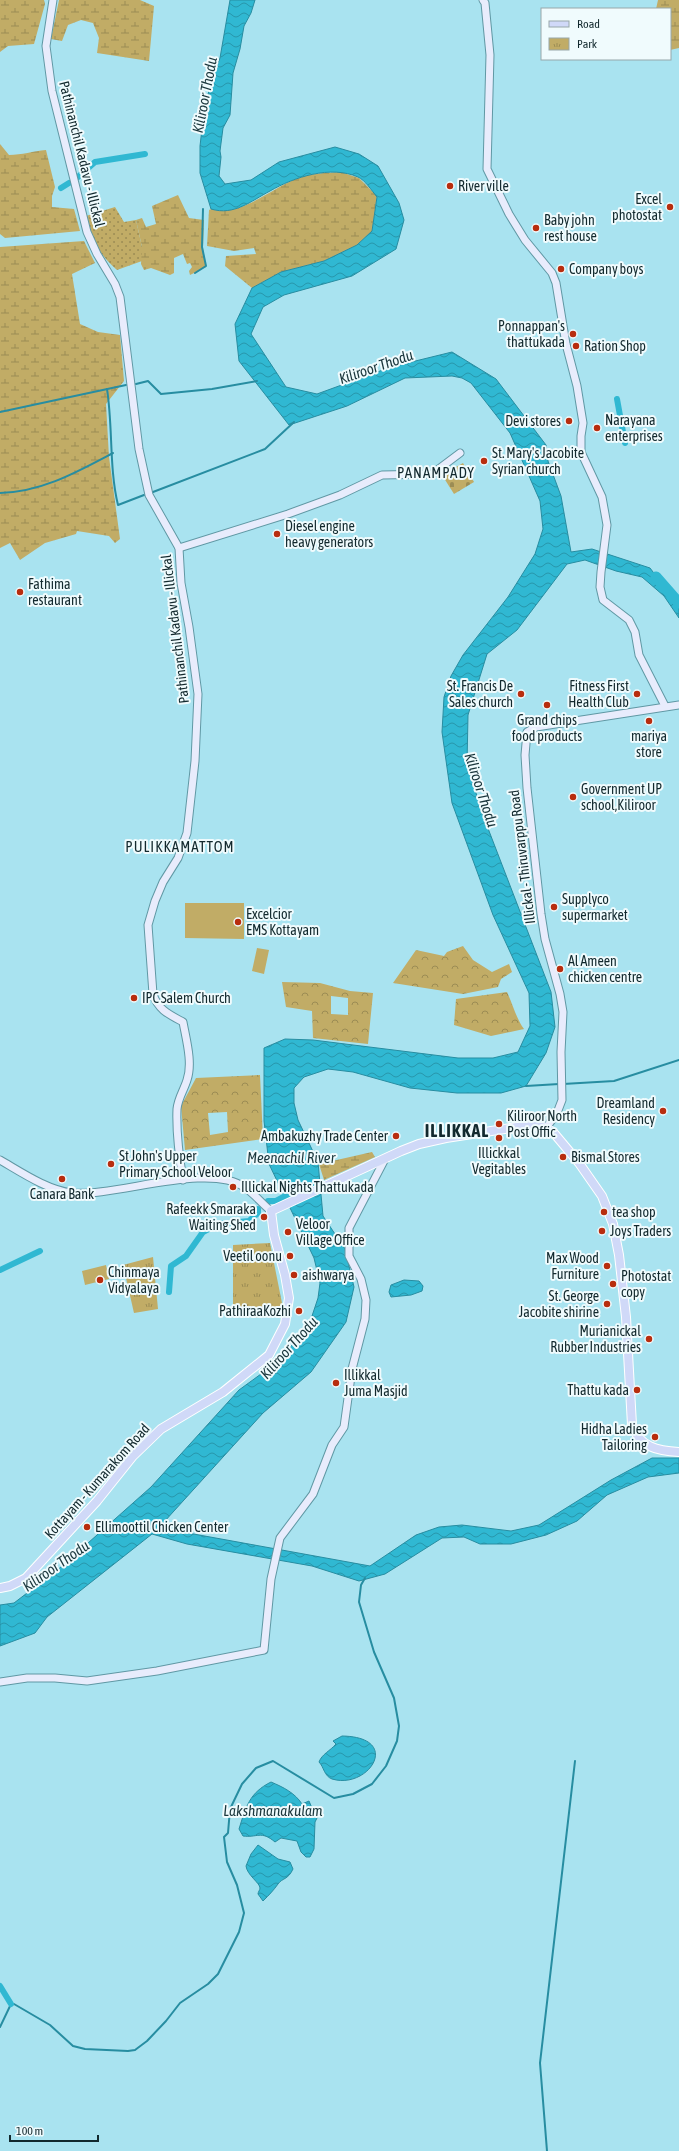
<svg xmlns="http://www.w3.org/2000/svg" width="679" height="2151" viewBox="0 0 679 2151" font-family="'Asap Condensed',sans-serif">
	<style>
		.grass { fill: url(#grass-dots) }
		.forest { fill: url(#forest-crowns); fill-rule: evenodd }
		.wetland { fill: url(#wetland-marsh) }
		.cemetery { fill: url(#cemetery-stones) }
		.park { fill: url(#park-tufts) }
		.garden { fill: #c1ac66 }
		.water { fill: url(#water-waves); stroke: #278da1 }
		.lines { fill: none; stroke-linecap: round; stroke-linejoin: round }
		.stream { stroke: #278da1; stroke-width: 2 }
		.canal { stroke: #30b8d2; stroke-width: 6 }
		.river { stroke: #30b8d2; stroke-width: 11 }
		.secondary-casing { stroke: #6098a4; stroke-width: 9 }
		.primary-casing { stroke: #fff; stroke-width: 10 }
		.secondary { stroke: #e8ecfc; stroke-width: 7 }
		.primary { stroke: #d0d9f8; stroke-width: 8 }
		.poi-dot { fill: #b82d0e; stroke: #f0fbfd; stroke-width: 1.5 }
		.labels { text-anchor: middle; stroke-width: 4; stroke-linejoin: round; paint-order: stroke }
		.street-label { font-size: 14px; fill: #12292e; stroke: #f0fbfd }
		.poi-label { font-size: 14px; fill: #12292e; stroke: #f0fbfd; text-anchor: start }
		.water-label { font-size: 15px; font-style: italic; fill: #1b373d; stroke: #f0fbfd }
		.neighbourhood-label { font-size: 15px; letter-spacing: 1px; fill: #12292e; stroke: #f0fbfd }
		.district-label { font-size: 18px; font-weight: bold; letter-spacing: 1px; fill: #12292e; stroke: #f0fbfd }
	</style>
	<defs>
		<pattern id="grass-dots" width="8" height="8" patternUnits="userSpaceOnUse"><rect width="8" height="8" fill="#c1ac66"/><path d="M2 2h.1M6 6h.1" fill="none" stroke="#9b8c54" stroke-width="1.8" stroke-linecap="round"/></pattern>
		<pattern id="forest-crowns" width="20" height="18" patternUnits="userSpaceOnUse"><rect width="20" height="18" fill="#c1ac66"/><path d="M2 6a3 3 0 1 1 6 0M12 15a3 3 0 1 1 6 0" fill="none" stroke="#9b8c54"/></pattern>
		<pattern id="wetland-marsh" width="20" height="14" patternUnits="userSpaceOnUse"><rect width="20" height="14" fill="#c1ac66"/><path d="M1 5h8M5 5V1M11 12h8M15 12V8" fill="none" stroke="#9b8c54"/></pattern>
		<pattern id="cemetery-stones" width="16" height="16" patternUnits="userSpaceOnUse"><rect width="16" height="16" fill="#c1ac66"/><path d="M2 7V4a2 2 0 0 1 4 0v3zM10 15v-3a2 2 0 0 1 4 0v3z" fill="#9b8c54"/></pattern>
		<pattern id="park-tufts" width="24" height="20" patternUnits="userSpaceOnUse"><rect width="24" height="20" fill="#c1ac66"/><path d="M3 7l-1-3M5 7V3M7 7l1-3M15 17l-1-3M17 17v-4M19 17l1-3" fill="none" stroke="#9b8c54"/></pattern>
		<pattern id="water-waves" width="16" height="10" patternUnits="userSpaceOnUse"><rect width="16" height="10" fill="#30b8d2"/><path d="M0 5q4-4 8 0t8 0" fill="none" stroke="#2796ab"/></pattern>
	</defs>
	<rect width="100%" height="100%" fill="#a9e3f0"/>
	<path class="grass" d="M115,207L124,222L136,220L142,247V261L117,270C99,254 91,240 86,216Z"/>
	<g class="forest">
		<polygon points="463,946 473,960 492,972 509,964 512,972 501,979 498,987 463,994 393,983 416,950 444,956 447,952"/>
		<path d="M282,982L320,983L350,991L373,993L368,1044L313,1038L312,1011L286,1007ZM331,996L348,998V1015L331,1014Z"/>
		<path d="M507,992C513,1005 516,1018 524,1029L491,1036L454,1025L456,999Z"/>
		<path d="M260,1075L263,1139L185,1150L181,1106L196,1078ZM227,1112L228,1132L210,1135L208,1113Z"/>
	</g>
	<g class="wetland">
		<polygon points="0,0 44,0 45,4 34,44 8,46 0,52"/>
		<polygon points="59,0 140,0 154,6 149,61 97,53 99,38 93,23 81,20 68,25 62,41 51,39"/>
		<polygon points="658,0 679,0 679,48 670,50 670,9 656,9"/>
		<path d="M0,144L9,155C22,155 33,151 46,150L55,187L52,196V207L74,209L80,231L5,238L0,234Z"/>
		<path d="M341,172L359,178L377,196L372,231L357,245L324,261L281,272L252,288L225,266L226,256L256,254L254,248L234,251L207,246L209,210L211,209C240,218 271,188 298,178C311,173 327,173 341,172Z"/>
		<polygon points="178,195 189,218 204,220 203,248 206,267 190,275 189,271 192,267 190,263 187,264 183,254 174,258 174,273 170,275 151,268 144,270 141,264 142,247 136,220 142,218 146,227 156,224 152,206"/>
		<polygon points="84,241 95,263 72,274 80,324 98,332 120,335 124,381 106,404 109,457 120,539 115,543 109,536 77,531 76,534 45,543 20,560 10,543 0,548 0,247"/>
		<polygon points="372,1152 375,1157 324,1180 319,1164"/>
	</g>
	<polygon class="cemetery" points="463,463 474,482 454,494 442,475"/>
	<g class="park">
		<polygon points="270,1243 284,1313 252,1318 250,1307 233,1308 233,1245"/>
		<polygon points="153,1257 158,1309 134,1313 123,1265"/>
	</g>
	<g class="garden">
		<polygon points="185,903 244,903 244,939 185,938"/>
		<polygon points="257,948 269,950 264,974 252,971"/>
		<polygon points="106,1265 109,1279 85,1285 82,1271"/>
	</g>
	<g class="water">
		<path d="M230,0H255L251,13L244,26L240,49L233,73L230,115L223,128L220,151L221,157L219,176L225,184L251,180L279,162L335,147L359,154L378,166L399,203L404,220L396,249L352,276L284,295L263,307L251,334L286,387L317,394L391,367L452,352L496,379L546,445L548,461L561,496L571,552L592,549L650,568L679,606V618L664,596L642,577L616,571L585,560L567,564L517,630L487,654L468,715L467,765L484,818L551,992L555,1027L546,1053L526,1086L501,1093H457L410,1088L353,1072L328,1069L304,1077L294,1088V1103L298,1120L318,1162L323,1216L345,1249L354,1287L346,1322L311,1372L263,1413L164,1522L174,1526L177,1531L370,1566L416,1535L439,1527L462,1525L511,1531L539,1525L611,1480L652,1458H679V1473L648,1477L607,1495L577,1521L546,1535L511,1544H480L464,1537L442,1538L385,1574L359,1581L312,1566L187,1544L152,1534L47,1617L35,1633L0,1646V1605L14,1603L61,1567L151,1487L239,1390L272,1366L298,1339L312,1316L318,1298L320,1283L314,1258L269,1164L264,1121V1048L285,1039L313,1040L458,1058H493L518,1052L530,1026L529,993L493,915L452,803L442,732L444,697L451,676L463,655L508,597L535,554L543,529L540,501L510,433L471,383L462,378L452,376L405,378L347,406L289,425L239,361L235,324L252,288L281,272L324,261L357,245L372,231L377,197C372,191 365,180 358,177C331,165 294,177 270,191C251,201 234,216 211,209L200,173V146L204,111L212,78L220,58Z"/>
		<polygon points="404,1280 419,1281 423,1286 422,1291 411,1295 391,1297 389,1292 391,1285"/>
		<path d="M342,1736C403,1737 369,1790 332,1779C324,1776 324,1767 319,1762C322,1754 330,1751 336,1744L333,1741Z"/>
		<path d="M271,1782C283,1787 295,1793 302,1804L309,1801L312,1808H320L321,1810L315,1822L314,1849L310,1857H306L301,1852L297,1841L281,1838L275,1842C261,1830 257,1838 243,1836L239,1829C246,1807 249,1793 271,1782Z"/>
		<path d="M258,1845L278,1859L290,1862L293,1869C288,1880 282,1878 278,1884C273,1891 269,1895 263,1901L258,1894C258,1892 260,1890 260,1888C260,1883 247,1875 246,1866L251,1854Z"/>
	</g>
	<g class="lines">
		<g class="stream">
			<polyline points="195,273 206,266 202,247 203,209"/>
			<polyline points="136,384 148,381 161,394 212,389 257,381"/>
			<path d="M107,389C113,427 109,468 118,505L144,495"/>
			<polyline points="0,412 126,385"/>
			<polyline points="153,492 265,449 294,422"/>
			<path d="M0,493C42,492 77,472 113,453"/>
			<polyline points="563,1084 614,1081 679,1060"/>
			<polyline points="526,1086 559,1084"/>
			<polyline points="0,2027 11,2004 14,2004 50,2025 73,2046 85,2049 128,2051 135,2050 147,2041 166,2021 180,2003 208,1984 218,1974 239,1932 244,1913 237,1885 227,1862 224,1837 228,1833 230,1809 242,1784 256,1768 273,1761 334,1798 353,1794 372,1784 386,1766 397,1741 399,1726 394,1698 374,1652 359,1602 361,1585 365,1578"/>
			<polyline points="547,2151 540,2063 575,1761"/>
		</g>
		<g class="canal">
			<polyline points="78,177 95,162 145,154"/>
			<polyline points="61,188 69,183"/>
			<polyline points="617,399 625,443"/>
			<polyline points="268,1201 276,1201 291,1193"/>
			<polyline points="0,1270 40,1251"/>
			<polyline points="169,1292 171,1266 186,1256 203,1232 218,1224 249,1221 258,1213 258,1209"/>
			<polyline points="0,1986 11,2004"/>
		</g>
		<polyline class="river" points="656,577 679,603"/>
		<g class="secondary-casing">
			<g id="secondary">
				<path d="M53,0L46,46L52,91L87,232L97,254L115,284L120,297L139,449L149,495L179,548L181,583L189,627L198,694L195,761L187,833L178,858L163,882L155,901L148,925L153,994C158,1010 170,1015 183,1022C186,1039 193,1063 187,1080C184,1090 178,1098 177,1109C176,1133 179,1156 183,1180"/>
				<polyline points="483,0 485,3 490,55 487,169 509,214 525,240 552,273 556,283 566,344 577,386 583,423 581,436 581,452 602,497 607,525 601,572 600,587 603,600 629,620 635,632 639,655 665,706"/>
				<polyline points="179,548 288,514 340,495 382,475 432,474 460,453"/>
				<polyline points="546,1128 557,1113 562,1100 561,1052 563,1012 560,994 545,939 541,914 527,788 525,755 527,732 536,727 679,705"/>
				<path d="M0,1160C21,1172 47,1190 72,1193C116,1197 208,1162 244,1187C254,1193 261,1203 271,1211"/>
				<polyline points="0,1682 27,1678 55,1678 87,1681 157,1671 264,1650 271,1579 280,1538 313,1494 332,1445 344,1427 352,1369 365,1319 366,1300 361,1279 349,1256 349,1228 385,1159"/>
			</g>
		</g>
		<g class="primary-casing">
			<path id="primary" d="M0,1588L10,1586L26,1578L97,1501L133,1456L161,1429L223,1392L269,1355L285,1324L289,1298L285,1275L274,1235L271,1211L401,1151L419,1144L446,1138L517,1127L536,1126L546,1128L553,1132L579,1163L602,1196L613,1224L619,1255L626,1317L632,1425C639,1447 658,1451 679,1452"/>
		</g>
		<use href="#secondary" class="secondary"/>
		<use href="#primary" class="primary"/>
	</g>
	<g class="poi-dot">
		<circle cx="450" cy="186" r="4"/>
		<circle cx="670" cy="207" r="4"/>
		<circle cx="536" cy="228" r="4"/>
		<circle cx="561" cy="269" r="4"/>
		<circle cx="573" cy="334" r="4"/>
		<circle cx="576" cy="346" r="4"/>
		<circle cx="569" cy="421" r="4"/>
		<circle cx="597" cy="428" r="4"/>
		<circle cx="484" cy="461" r="4"/>
		<circle cx="277" cy="534" r="4"/>
		<circle cx="20" cy="592" r="4"/>
		<circle cx="521" cy="694" r="4"/>
		<circle cx="637" cy="694" r="4"/>
		<circle cx="547" cy="705" r="4"/>
		<circle cx="649" cy="721" r="4"/>
		<circle cx="573" cy="797" r="4"/>
		<circle cx="554" cy="907" r="4"/>
		<circle cx="238" cy="922" r="4"/>
		<circle cx="560" cy="969" r="4"/>
		<circle cx="134" cy="998" r="4"/>
		<circle cx="663" cy="1111" r="4"/>
		<circle cx="499" cy="1124" r="4"/>
		<circle cx="396" cy="1136" r="4"/>
		<circle cx="499" cy="1138" r="4"/>
		<circle cx="563" cy="1157" r="4"/>
		<circle cx="111" cy="1164" r="4"/>
		<circle cx="62" cy="1179" r="4"/>
		<circle cx="233" cy="1187" r="4"/>
		<circle cx="604" cy="1212" r="4"/>
		<circle cx="264" cy="1217" r="4"/>
		<circle cx="602" cy="1231" r="4"/>
		<circle cx="288" cy="1232" r="4"/>
		<circle cx="290" cy="1256" r="4"/>
		<circle cx="607" cy="1266" r="4"/>
		<circle cx="294" cy="1275" r="4"/>
		<circle cx="100" cy="1280" r="4"/>
		<circle cx="613" cy="1284" r="4"/>
		<circle cx="607" cy="1304" r="4"/>
		<circle cx="299" cy="1311" r="4"/>
		<circle cx="649" cy="1339" r="4"/>
		<circle cx="336" cy="1383" r="4"/>
		<circle cx="637" cy="1390" r="4"/>
		<circle cx="655" cy="1437" r="4"/>
		<circle cx="87" cy="1527" r="4"/>
	</g>
	<g class="labels">
		<g class="street-label">
			<text transform="translate(82 154) rotate(76)" y="5">Pathinanchil Kadavu - Illickal</text>
			<text transform="translate(175 629) rotate(-97)" y="5">Pathinanchil Kadavu - Illickal</text>
			<text transform="translate(522 857) rotate(-97)" y="5">Illickal - Thiruvarppu Road</text>
			<text transform="translate(97 1481) rotate(-48)" y="5">Kottayam - Kumarakom Road</text>
		</g>
		<g class="poi-label">
			<text x="458" y="191">River ville</text>
			<text x="662" y="204" text-anchor="end">Excel<tspan x="662" dy="16">photostat</tspan></text>
			<text x="544" y="225">Baby john<tspan x="544" dy="16">rest house</tspan></text>
			<text x="569" y="274">Company boys</text>
			<text x="565" y="331" text-anchor="end">Ponnappan's<tspan x="565" dy="16">thattukada</tspan></text>
			<text x="584" y="351">Ration Shop</text>
			<text x="605" y="425">Narayana<tspan x="605" dy="16">enterprises</tspan></text>
			<text x="561" y="426" text-anchor="end">Devi stores</text>
			<text x="492" y="458">St. Mary's Jacobite<tspan x="492" dy="16">Syrian church</tspan></text>
			<text x="285" y="531">Diesel engine<tspan x="285" dy="16">heavy generators</tspan></text>
			<text x="28" y="589">Fathima<tspan x="28" dy="16">restaurant</tspan></text>
			<text x="513" y="691" text-anchor="end">St. Francis De<tspan x="513" dy="16">Sales church</tspan></text>
			<text x="629" y="691" text-anchor="end">Fitness First<tspan x="629" dy="16">Health Club</tspan></text>
			<text x="547" y="725" text-anchor="middle">Grand chips<tspan x="547" dy="16">food products</tspan></text>
			<text x="649" y="741" text-anchor="middle">mariya<tspan x="649" dy="16">store</tspan></text>
			<text x="581" y="794">Government UP<tspan x="581" dy="16">school,Kiliroor</tspan></text>
			<text x="562" y="904">Supplyco<tspan x="562" dy="16">supermarket</tspan></text>
			<text x="246" y="919">Excelcior<tspan x="246" dy="16">EMS Kottayam</tspan></text>
			<text x="568" y="966">Al Ameen<tspan x="568" dy="16">chicken centre</tspan></text>
			<text x="142" y="1003">IPC Salem Church</text>
			<text x="655" y="1108" text-anchor="end">Dreamland<tspan x="655" dy="16">Residency</tspan></text>
			<text x="507" y="1121">Kiliroor North<tspan x="507" dy="16">Post Offic</tspan></text>
			<text x="388" y="1141" text-anchor="end">Ambakuzhy Trade Center</text>
			<text x="499" y="1158" text-anchor="middle">Illickkal<tspan x="499" dy="16">Vegitables</tspan></text>
			<text x="119" y="1161">St John's Upper<tspan x="119" dy="16">Primary School Veloor</tspan></text>
			<text x="571" y="1162">Bismal Stores</text>
			<text x="241" y="1192">Illickal Nights Thattukada</text>
			<text x="62" y="1199" text-anchor="middle">Canara Bank</text>
			<text x="256" y="1214" text-anchor="end">Rafeekk Smaraka<tspan x="256" dy="16">Waiting Shed</tspan></text>
			<text x="612" y="1217">tea shop</text>
			<text x="296" y="1229">Veloor<tspan x="296" dy="16">Village Office</tspan></text>
			<text x="610" y="1236">Joys Traders</text>
			<text x="282" y="1261" text-anchor="end">Veetil oonu</text>
			<text x="599" y="1263" text-anchor="end">Max Wood<tspan x="599" dy="16">Furniture</tspan></text>
			<text x="108" y="1277">Chinmaya<tspan x="108" dy="16">Vidyalaya</tspan></text>
			<text x="302" y="1280">aishwarya</text>
			<text x="621" y="1281">Photostat<tspan x="621" dy="16">copy</tspan></text>
			<text x="599" y="1301" text-anchor="end">St. George<tspan x="599" dy="16">Jacobite shirine</tspan></text>
			<text x="291" y="1316" text-anchor="end">PathiraaKozhi</text>
			<text x="641" y="1336" text-anchor="end">Murianickal<tspan x="641" dy="16">Rubber Industries</tspan></text>
			<text x="344" y="1380">Illikkal<tspan x="344" dy="16">Juma Masjid</tspan></text>
			<text x="629" y="1395" text-anchor="end">Thattu kada</text>
			<text x="647" y="1434" text-anchor="end">Hidha Ladies<tspan x="647" dy="16">Tailoring</tspan></text>
			<text x="95" y="1532">Ellimoottil Chicken Center</text>
		</g>
		<g class="water-label">
			<text transform="translate(205 95) rotate(-79)" y="5">Kiliroor Thodu</text>
			<text transform="translate(376 367) rotate(-19)" y="5">Kiliroor Thodu</text>
			<text transform="translate(481 790) rotate(72)" y="5">Kiliroor Thodu</text>
			<text x="291" y="1163">Meenachil River</text>
			<text transform="translate(289 1348) rotate(-48)" y="5">Kiliroor Thodu</text>
			<text transform="translate(56 1566) rotate(-35)" y="5">Kiliroor Thodu</text>
			<text x="273" y="1816">Lakshmanakulam</text>
		</g>
		<g class="neighbourhood-label">
			<text x="436" y="478">PANAMPADY</text>
			<text x="180" y="852">PULIKKAMATTOM</text>
		</g>
		<g class="district-label">
			<text x="457" y="1137">ILLIKKAL</text>
		</g>
	</g>
	<rect x="541" y="8" width="130" height="52" fill="#f0fbfd" stroke="#97a7aa"/>
	<rect x="549" y="21" width="20" height="6" fill="#d0d9f8" stroke="#97a7aa"/>
	<text x="577" y="28" font-size="12" fill="#12292e">Road</text>
	<rect x="549" y="38" width="20" height="12" fill="url(#park-tufts)" stroke="#97a7aa"/>
	<text x="577" y="48" font-size="12" fill="#12292e">Park</text>
	<path d="M10 2135v6h88v-6" fill="none" stroke="#12292e" stroke-width="2"/>
	<text x="16" y="2135" font-size="12" fill="#12292e" stroke="#f0fbfd" stroke-width="3" paint-order="stroke">100 m</text>
</svg>
